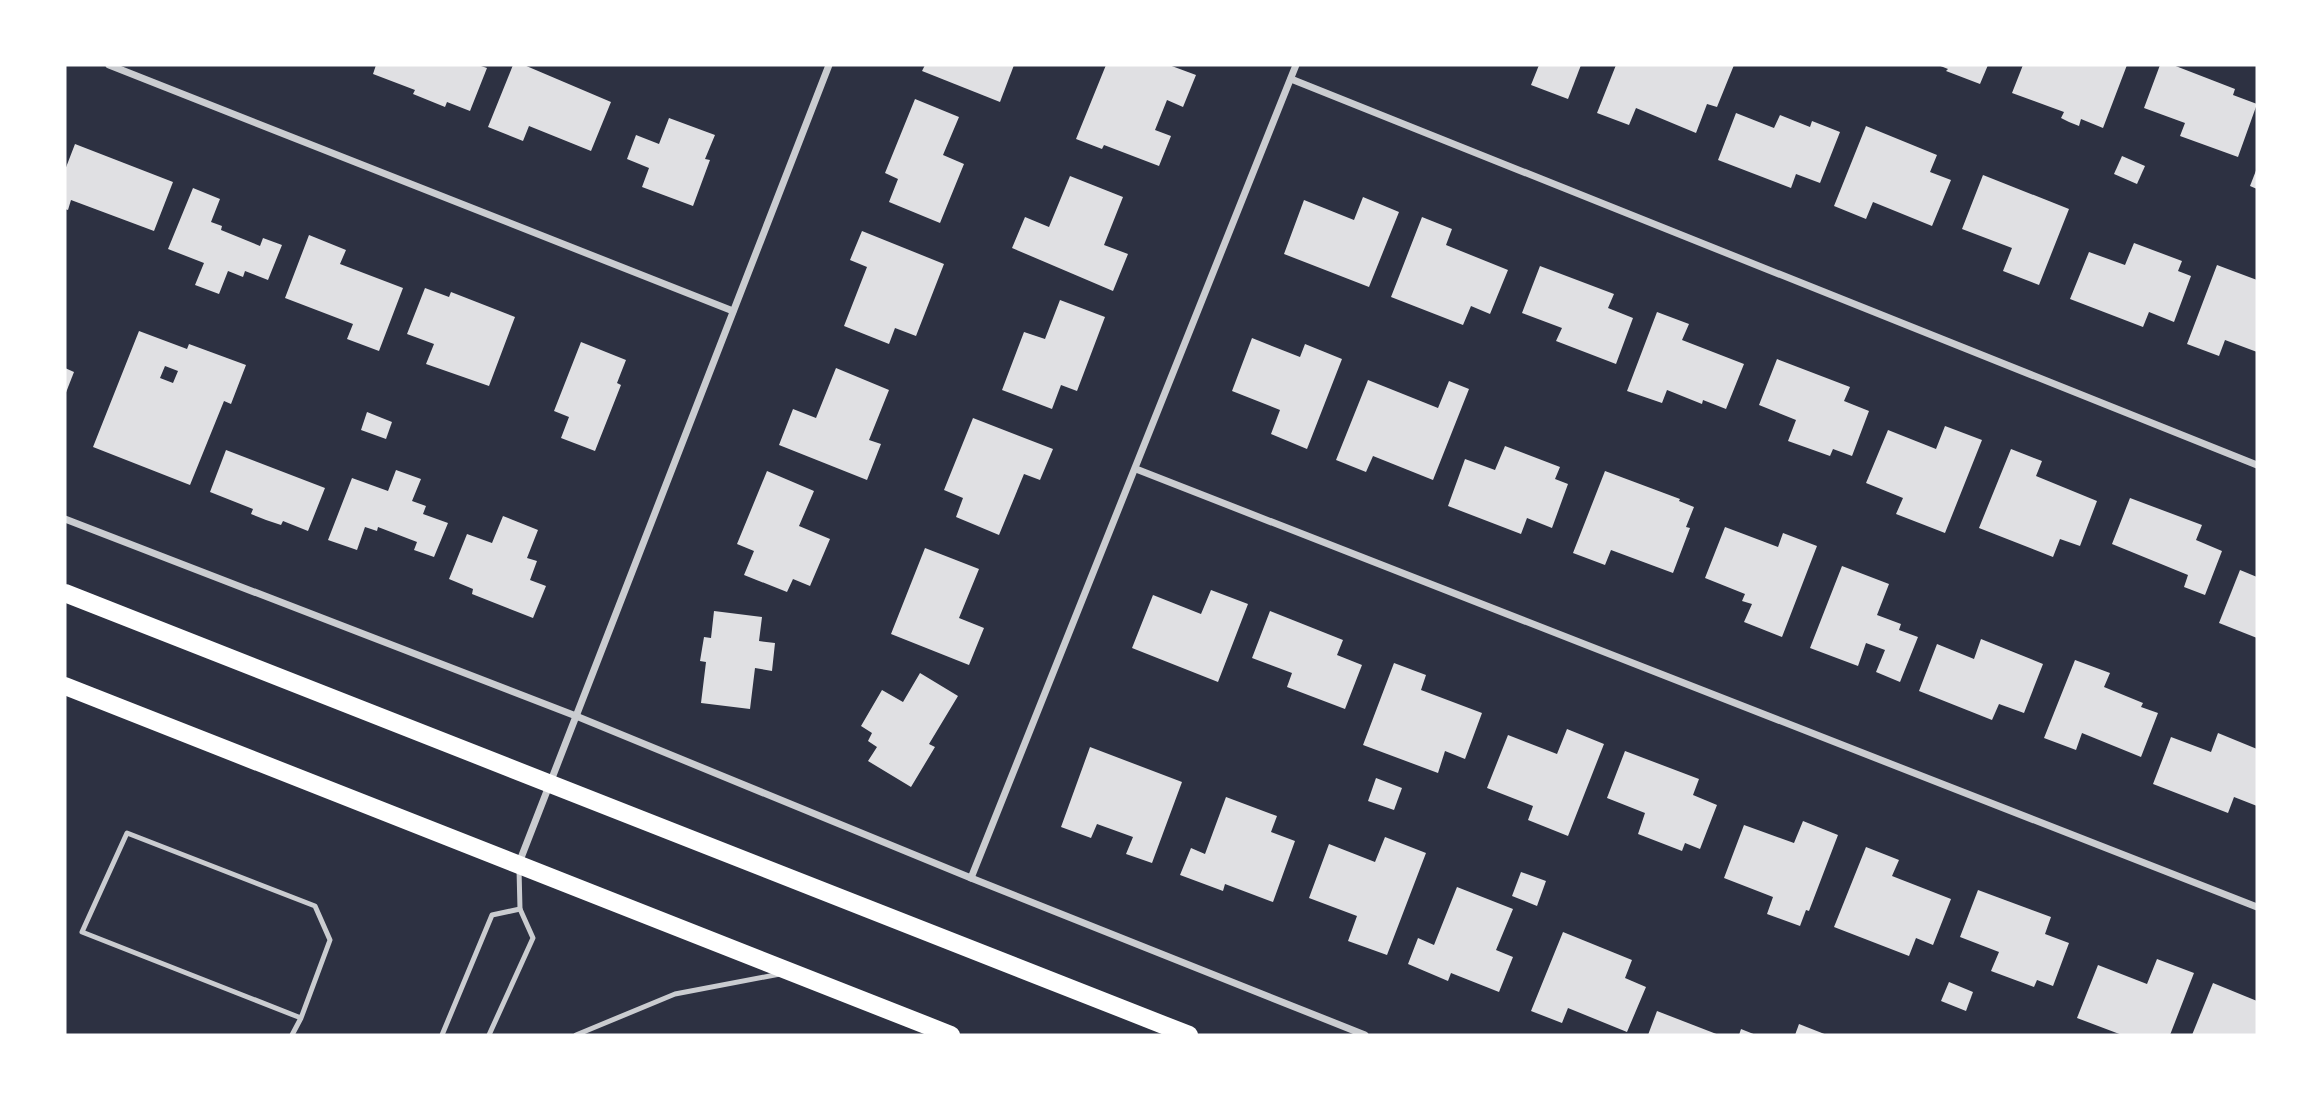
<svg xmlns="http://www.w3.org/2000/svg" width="2322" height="1100" viewBox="0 0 2322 1100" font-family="Bitter,serif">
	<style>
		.building { fill: #e0e0e3; fill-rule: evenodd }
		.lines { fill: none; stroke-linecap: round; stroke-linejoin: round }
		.service { stroke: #caccd0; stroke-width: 5 }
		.minor { stroke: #caccd0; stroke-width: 7 }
		.primary { stroke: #fff; stroke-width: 18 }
	</style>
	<rect width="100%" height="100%" fill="#2d3142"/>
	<g class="building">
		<polygon points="376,65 478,65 487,68 470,111 447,102 445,107 413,94 415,90 373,74"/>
		<polygon points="513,65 524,65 611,102 591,151 529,126 523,141 488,127"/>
		<polygon points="925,65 1014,65 1000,102 922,71"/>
		<polygon points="1106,65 1169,65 1196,75 1183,107 1167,100 1155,130 1171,136 1159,166 1104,145 1102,149 1076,139"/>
		<polygon points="1539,65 1581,65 1568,99 1531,85"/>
		<polygon points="1616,65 1734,65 1717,107 1707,104 1696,133 1636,108 1629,125 1597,113"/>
		<polygon points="1938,65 1988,65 1980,84 1946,71 1948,69"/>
		<polygon points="2023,65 2127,65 2103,128 2081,119 2079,126 2069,122 2061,118 2064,112 2012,93"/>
		<polygon points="2160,65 2173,65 2235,89 2233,95 2257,104 2238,157 2180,136 2185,123 2144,108"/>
		<polygon points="915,99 959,117 943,155 964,164 940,223 889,202 898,179 885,173"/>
		<polygon points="1736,113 1774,128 1780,115 1810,127 1812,121 1840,132 1820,183 1796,174 1791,188 1718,160"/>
		<polygon points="669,118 715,135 705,159 710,160 693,206 642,187 649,168 627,159 636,135 659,144"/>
		<polygon points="1866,126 1937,155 1930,172 1951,180 1932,226 1873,202 1866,219 1834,206"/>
		<polygon points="75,144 173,182 154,231 71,200 68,210 65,209 65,170"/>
		<polygon points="2122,156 2145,166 2137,184 2114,174"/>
		<polygon points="2257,168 2257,189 2250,186"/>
		<polygon points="1983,175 2069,209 2039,285 2003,271 2012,248 1962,229"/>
		<polygon points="1070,176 1123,197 1104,245 1128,254 1113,291 1012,248 1025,217 1049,227"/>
		<polygon points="193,188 220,199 211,222 222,226 221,230 260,246 263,238 282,245 268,280 245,271 243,277 228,271 219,294 195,285 204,263 168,249"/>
		<polygon points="1363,197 1399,212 1369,287 1284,254 1304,200 1354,220"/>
		<polygon points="1422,217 1452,229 1446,245 1508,270 1490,314 1471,306 1463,325 1391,297"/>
		<polygon points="862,231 944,264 916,336 895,328 889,344 844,326 867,267 850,260"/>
		<polygon points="309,235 346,250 340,264 403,288 379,351 347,339 353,324 285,298"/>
		<polygon points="2134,243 2182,261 2178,271 2191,276 2174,322 2149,312 2143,327 2070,299 2089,252 2125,265"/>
		<polygon points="2217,265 2257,280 2257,352 2225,340 2219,356 2187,344"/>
		<polygon points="1540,266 1614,294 1608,308 1633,318 1616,364 1556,341 1562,328 1522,313"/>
		<polygon points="425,288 449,297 451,292 515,317 489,386 426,364 434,344 407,334"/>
		<polygon points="1060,300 1105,317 1077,391 1061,385 1052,409 1002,390 1024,332 1045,339"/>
		<polygon points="1657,312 1689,324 1682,340 1744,364 1726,409 1703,400 1702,404 1667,390 1662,403 1627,391"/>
		<path d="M139,331L187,349L189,344L246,365L231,404L224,401L190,485L93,447ZM165,366L178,371L173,383L160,378Z"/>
		<polygon points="1252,338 1300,357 1305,344 1342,359 1307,449 1271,434 1280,410 1232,391"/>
		<polygon points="581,342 626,360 617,383 621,385 595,451 561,438 569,417 554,411"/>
		<polygon points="1777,359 1850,387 1844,401 1869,411 1852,456 1833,449 1830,456 1788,441 1796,420 1759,405"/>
		<polygon points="65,368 74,372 65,395"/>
		<polygon points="836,368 889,390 869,440 881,444 867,480 779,445 793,409 816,418"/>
		<polygon points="1368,380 1438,408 1449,381 1469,389 1433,480 1373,456 1366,472 1336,460"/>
		<polygon points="367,412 392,422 386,439 361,430"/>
		<polygon points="973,418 1053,449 1040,480 1024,474 999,535 956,517 963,498 944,490"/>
		<polygon points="1945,426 1982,440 1945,533 1896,514 1903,498 1866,483 1888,430 1936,449"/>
		<polygon points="1505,446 1560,467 1555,479 1568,484 1552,528 1527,518 1521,534 1448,506 1465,459 1495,470"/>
		<polygon points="2011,449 2042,461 2036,476 2097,501 2080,546 2060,539 2053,557 1979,528"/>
		<polygon points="226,450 325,488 308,531 283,521 281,525 266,520 251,514 253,509 210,492"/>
		<polygon points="396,470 421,479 412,501 426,506 423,514 448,523 434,557 414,550 417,542 378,527 377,531 365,527 357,550 328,540 352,478 388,491"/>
		<polygon points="767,471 814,491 799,526 830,539 810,586 793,579 787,592 744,575 754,551 737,544"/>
		<polygon points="1605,471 1680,499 1679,501 1694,507 1686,527 1690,528 1673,573 1611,550 1605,565 1573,553"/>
		<polygon points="2130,498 2202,525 2196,540 2222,551 2205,595 2184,587 2188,575 2112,544"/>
		<polygon points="503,516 538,530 527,558 537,561 530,580 546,586 533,618 472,594 473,589 449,579 467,534 492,543"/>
		<polygon points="1725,527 1778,547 1783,533 1817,546 1782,637 1744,622 1752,604 1742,601 1745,594 1705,578"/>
		<polygon points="925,548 979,569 959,618 984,628 969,665 891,634"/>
		<polygon points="1842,566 1889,584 1877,615 1901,624 1899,630 1918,637 1900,682 1876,672 1885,650 1866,643 1858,666 1810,648"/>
		<polygon points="2240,570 2257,577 2257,638 2219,623"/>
		<polygon points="1211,590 1248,604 1218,682 1132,648 1153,595 1201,614"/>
		<polygon points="714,611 762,617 759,641 775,643 772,671 755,668 750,709 701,703 706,662 700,661 704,637 711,638"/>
		<polygon points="1270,611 1343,640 1337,655 1362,665 1345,709 1287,687 1292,673 1252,658"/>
		<polygon points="1981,639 2043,664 2024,713 1999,704 1992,720 1919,691 1937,644 1974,659"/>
		<polygon points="2075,660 2110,673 2104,687 2143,703 2141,707 2158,713 2141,757 2082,733 2076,750 2044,738"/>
		<polygon points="1394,663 1426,675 1421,690 1482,713 1465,759 1445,751 1438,773 1363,745"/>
		<polygon points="920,673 958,696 929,744 935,747 911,787 868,761 877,747 868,741 872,733 861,726 882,690 903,702"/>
		<polygon points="1567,729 1604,744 1568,836 1528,820 1533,806 1487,788 1508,735 1557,754"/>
		<polygon points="2218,733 2257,749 2257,806 2234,797 2228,813 2153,784 2171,737 2211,752"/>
		<polygon points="1090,747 1182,782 1152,863 1126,854 1133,837 1097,824 1091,838 1061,827"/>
		<polygon points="1625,751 1699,779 1693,795 1717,805 1700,849 1685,843 1682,851 1638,834 1645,813 1607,798"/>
		<polygon points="1376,778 1402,788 1394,810 1368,801"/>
		<polygon points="1226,797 1277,816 1271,832 1295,841 1273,902 1225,884 1223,891 1180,875 1191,848 1205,854"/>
		<polygon points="1803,821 1838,835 1809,911 1806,910 1800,926 1767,914 1773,897 1724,878 1744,825 1794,843"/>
		<polygon points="1385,837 1426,853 1387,955 1348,941 1357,916 1309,898 1329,844 1375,862"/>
		<polygon points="1866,847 1899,860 1892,876 1951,899 1933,945 1916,938 1909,956 1834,927"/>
		<polygon points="1521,872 1546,881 1537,906 1512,896"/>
		<polygon points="1457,887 1513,909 1496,950 1513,957 1499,992 1451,973 1448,981 1408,964 1418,938 1434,945"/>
		<polygon points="1978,890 2051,917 2045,934 2069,943 2053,986 2037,980 2034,987 1991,971 1999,952 1960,937"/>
		<polygon points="1563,932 1632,960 1625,978 1646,987 1627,1032 1568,1008 1562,1023 1531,1011"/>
		<polygon points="2157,959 2194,973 2170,1035 2122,1035 2077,1018 2098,965 2147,984"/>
		<polygon points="1949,982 1973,992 1966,1011 1941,1001"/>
		<polygon points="2213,983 2257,1001 2257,1035 2192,1035"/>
		<polygon points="1657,1011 1719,1035 1648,1035"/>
		<polygon points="1799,1024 1827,1035 1795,1035"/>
		<polygon points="1741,1029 1756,1035 1739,1035"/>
	</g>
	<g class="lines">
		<g class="service">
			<polyline points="292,1035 301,1018 330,940 315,906 127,833 82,932 301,1018"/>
			<polyline points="442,1035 492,915 520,909"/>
			<polyline points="489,1035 533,938 520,909 519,869"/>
			<polyline points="576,1035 675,994 780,974"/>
		</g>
		<g class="minor">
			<polyline points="109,65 733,311"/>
			<polyline points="1291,79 2257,465"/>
			<polyline points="1136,469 2257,907"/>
			<polyline points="65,519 576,716 971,878 1365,1035"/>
			<polyline points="519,863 829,65"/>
			<polyline points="971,878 1296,65"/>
		</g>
		<g class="primary">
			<polyline points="65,593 1189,1035"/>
			<polyline points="65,686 951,1035"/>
		</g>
	</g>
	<rect width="2322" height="1100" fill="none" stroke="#ffffff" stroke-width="133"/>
</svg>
